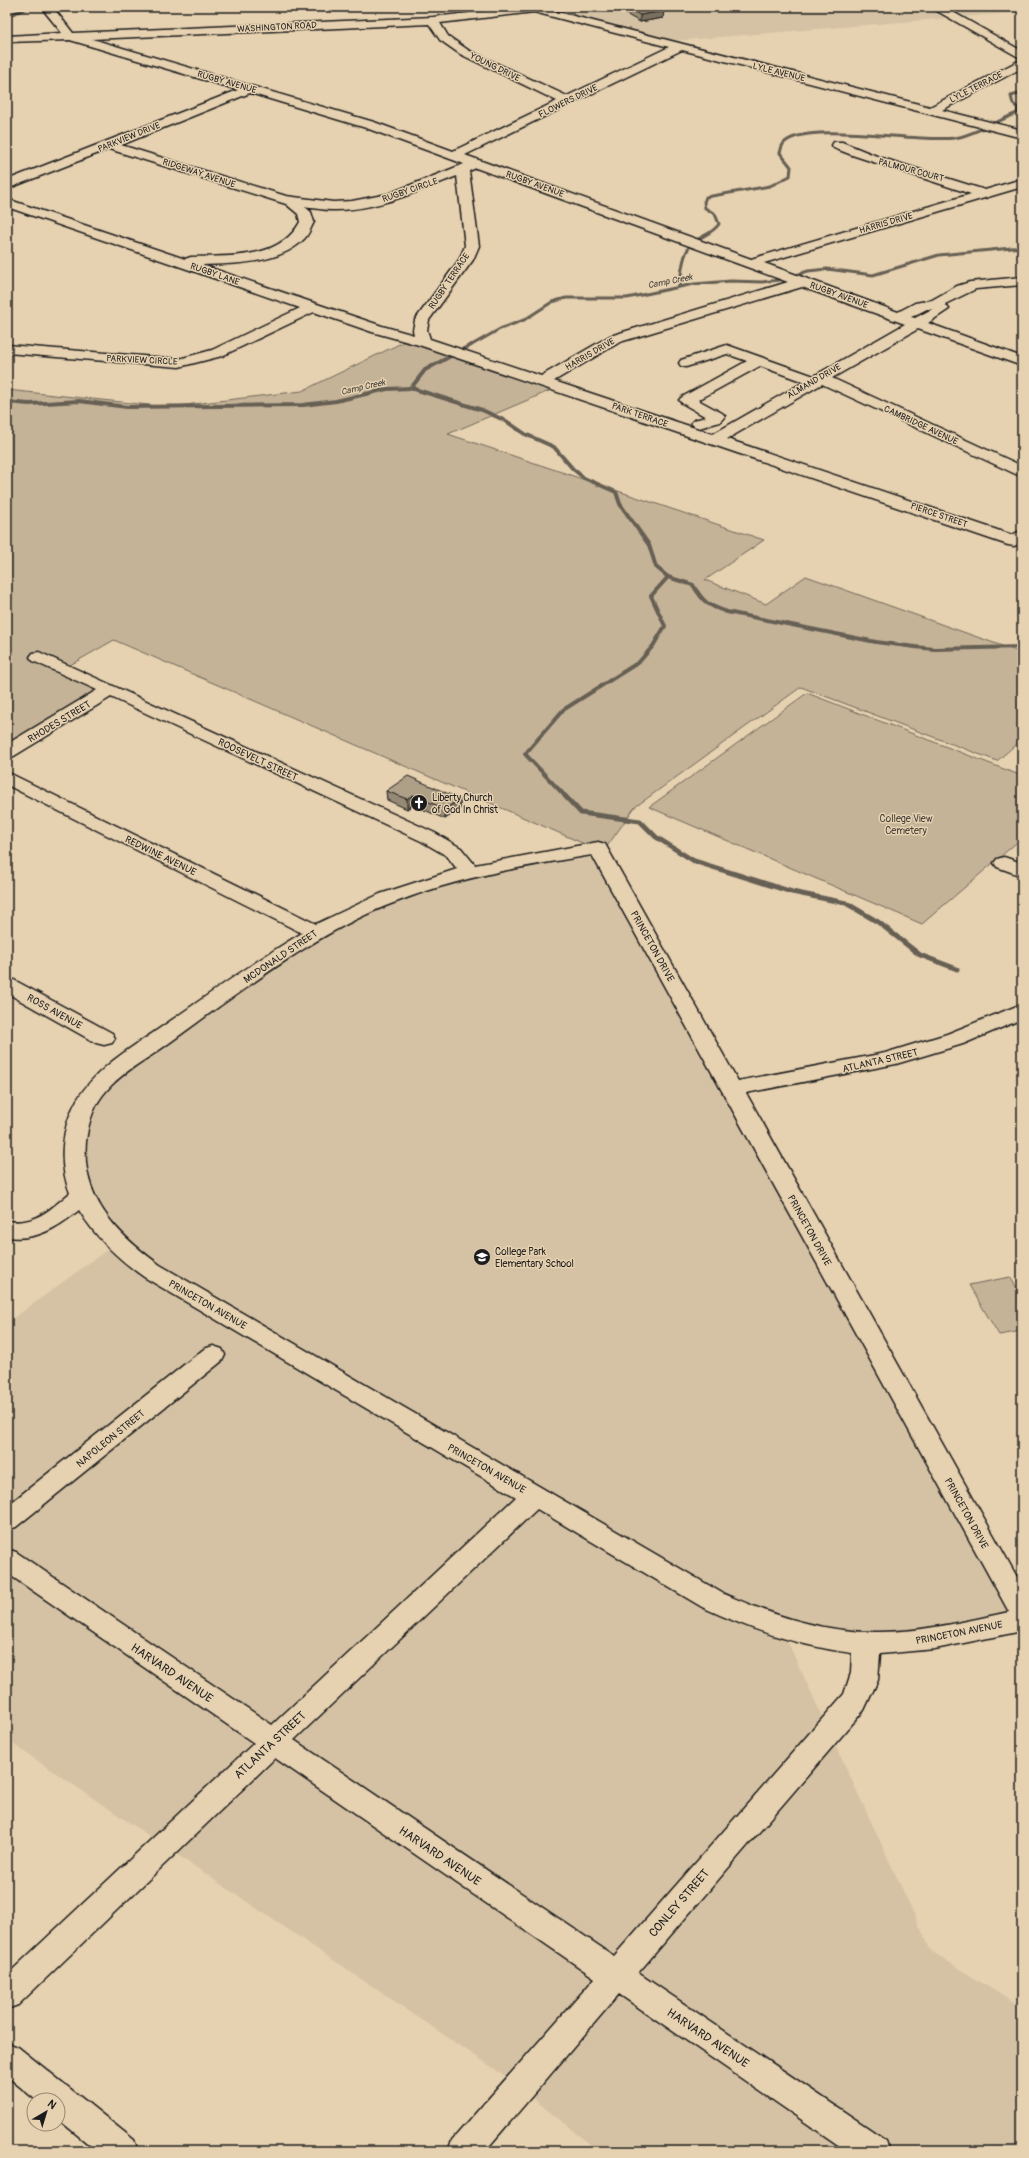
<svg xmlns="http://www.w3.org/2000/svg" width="1029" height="2158" viewBox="0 0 1029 2158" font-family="Pangolin,sans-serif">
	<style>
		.built { fill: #d5c2a4 }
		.green { fill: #c5b398; stroke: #70685a }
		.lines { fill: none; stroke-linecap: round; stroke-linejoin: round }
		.stream-far2 { stroke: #665f53; stroke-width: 3 }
		.stream-far1 { stroke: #665f53; stroke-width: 4 }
		.stream { stroke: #665f53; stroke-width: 5 }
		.minor-casing { stroke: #1c1c1c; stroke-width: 3 }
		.minor { fill: #e6d1b0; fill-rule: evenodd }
		.wall { fill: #968974; stroke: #1c1c1c }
		.shaded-wall { fill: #7a6f5e; stroke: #1c1c1c }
		.building { fill: #ae9f87; stroke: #1c1c1c }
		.labels { text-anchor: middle; stroke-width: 3; stroke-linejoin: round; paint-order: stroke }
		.far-street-label { font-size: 9px; fill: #1c1c1c; stroke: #e6d1b0 }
		.far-water-label { font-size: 9px; font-style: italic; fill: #47433c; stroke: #e6d1b0 }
		.street-label { font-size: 10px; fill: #1c1c1c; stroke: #e6d1b0 }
		.poi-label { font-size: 10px; fill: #1c1c1c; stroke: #e6d1b0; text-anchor: start }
		.park-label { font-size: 10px; fill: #46423b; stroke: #e6d1b0 }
		.near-street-label { font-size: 12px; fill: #1c1c1c; stroke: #e6d1b0 }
	</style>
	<rect width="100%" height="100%" fill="#e6d1b0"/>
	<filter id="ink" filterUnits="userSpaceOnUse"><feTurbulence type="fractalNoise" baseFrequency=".025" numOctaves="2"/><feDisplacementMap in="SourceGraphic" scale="8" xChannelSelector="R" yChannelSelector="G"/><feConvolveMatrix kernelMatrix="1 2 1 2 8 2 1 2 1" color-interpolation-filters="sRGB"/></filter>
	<g filter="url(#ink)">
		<g class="built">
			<polygon points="547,7 1022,7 1022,12 660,42 535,9"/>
			<polygon points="603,852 1022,1616 896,1641 784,1634 931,1951 1022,2008 1022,2151 598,2151 508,2078 7,1740 7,1323 119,1241 82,1204 80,1132 102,1088 321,931 425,885"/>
		</g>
		<g class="green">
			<polygon points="414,337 556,388 448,434 764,540 705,580 766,604 806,576 1022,653 1022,739 997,761 801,687 635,807 603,852 114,640 58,672 104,692 7,749 7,390 168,407 302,391"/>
			<polygon points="807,693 1022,776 1022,838 922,924 649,807"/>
			<polygon points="1010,1277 1022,1296 1022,1331 999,1335 969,1285"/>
		</g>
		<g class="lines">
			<g class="stream-far2">
				<polyline points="7,16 30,7"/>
				<polyline points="796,275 808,271 827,269 873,275 939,255 1022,247"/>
				<path d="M679,286C682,273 682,251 694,242C703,235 712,234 719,224L715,214L705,208L704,202L706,197L770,186L790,176L791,167L780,153C781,149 782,144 785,142C809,121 918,143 954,138C969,137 1002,119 1017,113L1018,108L1013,104L1011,96L1022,93"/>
				<polyline points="470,346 500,329 524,320 552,302 566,298 627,298 694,284 731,281 762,282 788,279"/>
			</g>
			<g class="stream-far1">
				<polyline points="411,388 425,370 471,345"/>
				<path d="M7,402L29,404L79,401L127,407L303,405L336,401L387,389L411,388L482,410L506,421L525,434L554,447L573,469L584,478L616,492L620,504L649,545L656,567L668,577L693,585C704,603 707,605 727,612L876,642L915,647L934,649L1022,647"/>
				<polyline points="566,797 525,754 563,710 639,662 653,646 665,626 651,596 668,577"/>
			</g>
			<polyline class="stream" points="565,796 581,813 640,821 656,837 694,861 792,892 846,903 878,922 920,955 957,969"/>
			<g class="minor-casing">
				<g id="minor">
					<path d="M523,7H553L550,10L930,107L1022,59L930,7H944L1022,51V68L942,110L1022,130V138L682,50L465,155L751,259L971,194L852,155L834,148L832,145L834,142H842L879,157L985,190L1022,179V187L764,263L898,312L915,303L932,300L957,286L970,282L1022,277V285L976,289L945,304L949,309L928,323L1022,357V366L918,329L832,378L1022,466V477L822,384L727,439L1012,535L1022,530V543L1014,546L1008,545L419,345L372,332L314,312L222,356L179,367L7,353V345L179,359L212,350L300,308L7,207V199L185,259L191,257C228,256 280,260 300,222L298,214L286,204L109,149L7,189V180L238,90L70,40L7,42V36L62,33L45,12L51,9L55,10L73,33L433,17ZM534,12L669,47L567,96L468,50L448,36L440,23ZM429,24L440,40L460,54L557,101L453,151L374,122L92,39ZM250,93L366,128L464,164L388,194L352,201L333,202L286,196L121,145ZM476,168L788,282L610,336L541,376L430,339L427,330L429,320L473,260L479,246L469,171ZM457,176L465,246L459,260L415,320L413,330L414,335L382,326L202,265C235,264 281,264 305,238C309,234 311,227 314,222L311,212L305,207C314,208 324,210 333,210C376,211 418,191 457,176ZM802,287L905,324L814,376L727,345L681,360L679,363L681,366L686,367L727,354L747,361L682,397L679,400L682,403L706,417L694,420L691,423L694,426L699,428L720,422L725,416L722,413L698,400L760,366L804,382L713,434L554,381L620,342ZM927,309H932L915,318L911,317Z"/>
					<path d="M39,652L435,833L461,848L475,865L598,842L605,844L738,1081L885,1053L947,1034L1022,1004V1019L963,1044L896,1064L746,1093L1022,1586V1631L935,1649L880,1654L878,1680L864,1710L638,1973L886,2140L890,2151H847L619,1994L485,2151H448L452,2140L595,1978L275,1758L18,2005L7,2009V1975L254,1743L7,1573V1549L16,1552L272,1725L516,1497L144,1277C117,1258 96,1238 79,1210C57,1228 36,1241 7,1237V1221C36,1225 49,1210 70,1193C58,1163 61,1128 77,1100C97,1066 135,1046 166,1024C211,993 255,961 302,933L7,785V772L316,924L380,894L457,869L447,856L421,841L111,697L14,756L7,758V744L97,690L33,661L30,657L33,653ZM592,855L1009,1612C966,1621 923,1632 880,1632C824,1633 772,1615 722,1593L160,1265C118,1235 81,1199 86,1142C88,1123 94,1104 107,1090C119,1076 136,1065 152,1055C174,1040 195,1024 217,1008C274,968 331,926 396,902C459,877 525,866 592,855ZM537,1509L702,1607C751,1630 799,1646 852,1653L851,1673L844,1694L614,1956L294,1740Z"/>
					<polygon points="1004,857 1022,863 1022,876 997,867 994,863 997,859"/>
					<polygon points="7,978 14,980 112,1033 115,1038 112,1043 104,1045 96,1043 7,993"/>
					<polygon points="213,1346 222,1349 225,1355 222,1361 16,1527 7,1530 7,1506 204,1349"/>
					<polygon points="7,2043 18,2047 134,2140 138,2151 97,2151 58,2119 58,2100 36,2100 7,2076"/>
				</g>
			</g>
			<use href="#minor" class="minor"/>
		</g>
		<g class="wall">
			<polygon points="613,7 656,7 663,18 640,22"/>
			<polygon points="386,791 460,799 460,809 445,819 413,805 407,809 387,800"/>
		</g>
		<g class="shaded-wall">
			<polygon points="664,11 663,18 640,22 640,15"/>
			<polygon points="413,795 413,805 407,809 407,799"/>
			<polygon points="460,799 460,809 445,819 445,809"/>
		</g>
		<g class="building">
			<polygon points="626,7 656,7 664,11 640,15"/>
			<polygon points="408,776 460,799 445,809 413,795 407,799 386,791"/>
		</g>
	</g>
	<defs>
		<g id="church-disc" transform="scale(0.9)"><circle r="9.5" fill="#1c1c1c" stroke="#e6d1b0"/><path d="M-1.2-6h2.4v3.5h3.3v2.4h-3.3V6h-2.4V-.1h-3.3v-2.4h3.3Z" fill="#fff"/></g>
		<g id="school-disc" transform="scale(0.9)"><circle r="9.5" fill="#1c1c1c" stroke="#e6d1b0"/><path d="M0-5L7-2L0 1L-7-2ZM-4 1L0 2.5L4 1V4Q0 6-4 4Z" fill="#fff"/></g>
	</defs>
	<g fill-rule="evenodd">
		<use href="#church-disc" x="419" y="803"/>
		<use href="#school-disc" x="482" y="1257"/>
	</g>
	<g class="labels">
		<g class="far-street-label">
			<text transform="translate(277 27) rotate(-3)" y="3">WASHINGTON ROAD</text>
			<text transform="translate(495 67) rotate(26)" y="3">YOUNG DRIVE</text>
			<text transform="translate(779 72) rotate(14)" y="3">LYLE AVENUE</text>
			<text transform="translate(227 82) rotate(16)" y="3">RUGBY AVENUE</text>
			<text transform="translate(976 87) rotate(-27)" y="3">LYLE TERRACE</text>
			<text transform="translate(568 101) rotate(-26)" y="3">FLOWERS DRIVE</text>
			<text transform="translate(129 137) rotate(-22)" y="3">PARKVIEW DRIVE</text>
			<text transform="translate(911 170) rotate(15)" y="3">PALMOUR COURT</text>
			<text transform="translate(199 173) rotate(18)" y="3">RIDGEWAY AVENUE</text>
			<text transform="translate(535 184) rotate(20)" y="3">RUGBY AVENUE</text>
			<text transform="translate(410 190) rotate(-19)" y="3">RUGBY CIRCLE</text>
			<text transform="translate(886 223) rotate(-16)" y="3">HARRIS DRIVE</text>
			<text transform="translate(215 274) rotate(19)" y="3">RUGBY LANE</text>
			<text transform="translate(449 281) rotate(-56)" y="3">RUGBY TERRACE</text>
			<text transform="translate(839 295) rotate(20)" y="3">RUGBY AVENUE</text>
			<text transform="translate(590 354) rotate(-30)" y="3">HARRIS DRIVE</text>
			<text transform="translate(142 360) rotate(3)" y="3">PARKVIEW CIRCLE</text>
			<text transform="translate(814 381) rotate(-30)" y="3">ALMAND DRIVE</text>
			<text transform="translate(640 415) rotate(19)" y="3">PARK TERRACE</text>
			<text transform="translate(921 425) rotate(25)" y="3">CAMBRIDGE AVENUE</text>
			<text transform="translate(939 515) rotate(19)" y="3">PIERCE STREET</text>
		</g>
		<g class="far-water-label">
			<text transform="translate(670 281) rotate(-11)" y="3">Camp Creek</text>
			<text transform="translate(363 387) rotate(-13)" y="3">Camp Creek</text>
		</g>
		<g class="street-label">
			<text transform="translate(59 721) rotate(-31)" y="4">RHODES STREET</text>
			<text transform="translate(258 759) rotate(25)" y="4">ROOSEVELT STREET</text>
			<text transform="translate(161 855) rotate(26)" y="4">REDWINE AVENUE</text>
			<text transform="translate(653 946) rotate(61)" y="4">PRINCETON DRIVE</text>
			<text transform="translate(280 956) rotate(-34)" y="4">MCDONALD STREET</text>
			<text transform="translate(55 1011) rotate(29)" y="4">ROSS AVENUE</text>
			<text transform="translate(880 1060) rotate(-13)" y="4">ATLANTA STREET</text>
			<text transform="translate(810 1230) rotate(61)" y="4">PRINCETON DRIVE</text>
			<text transform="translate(208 1304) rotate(30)" y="4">PRINCETON AVENUE</text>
			<text transform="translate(110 1438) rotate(-39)" y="4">NAPOLEON STREET</text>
			<text transform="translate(487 1468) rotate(30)" y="4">PRINCETON AVENUE</text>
			<text transform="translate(967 1513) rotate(61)" y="4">PRINCETON DRIVE</text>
			<text transform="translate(959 1632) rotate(-11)" y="4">PRINCETON AVENUE</text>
		</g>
		<g class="poi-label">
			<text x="432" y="801">Liberty Church<tspan x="432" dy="12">of God In Christ</tspan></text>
			<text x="495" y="1255">College Park<tspan x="495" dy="12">Elementary School</tspan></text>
		</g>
		<g class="park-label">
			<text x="906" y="822">College View<tspan x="906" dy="12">Cemetery</tspan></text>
		</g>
		<g class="near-street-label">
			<text transform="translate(172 1673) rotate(34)" y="4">HARVARD AVENUE</text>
			<text transform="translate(270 1745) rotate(-43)" y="4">ATLANTA STREET</text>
			<text transform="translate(440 1856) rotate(34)" y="4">HARVARD AVENUE</text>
			<text transform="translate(679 1903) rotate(-49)" y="4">CONLEY STREET</text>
			<text transform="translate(708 2038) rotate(34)" y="4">HARVARD AVENUE</text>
		</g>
	</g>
	<rect width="1029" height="2158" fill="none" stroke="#e6d1b0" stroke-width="24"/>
	<rect x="12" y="12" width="1005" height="2134" fill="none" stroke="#1c1c1c" stroke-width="1.5" filter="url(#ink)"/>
	<g transform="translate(46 2112) rotate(38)"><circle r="19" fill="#e6d1b0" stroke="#958975"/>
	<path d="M0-3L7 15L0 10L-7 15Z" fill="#1c1c1c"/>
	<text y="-6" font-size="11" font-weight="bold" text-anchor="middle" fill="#1c1c1c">N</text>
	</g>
</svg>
